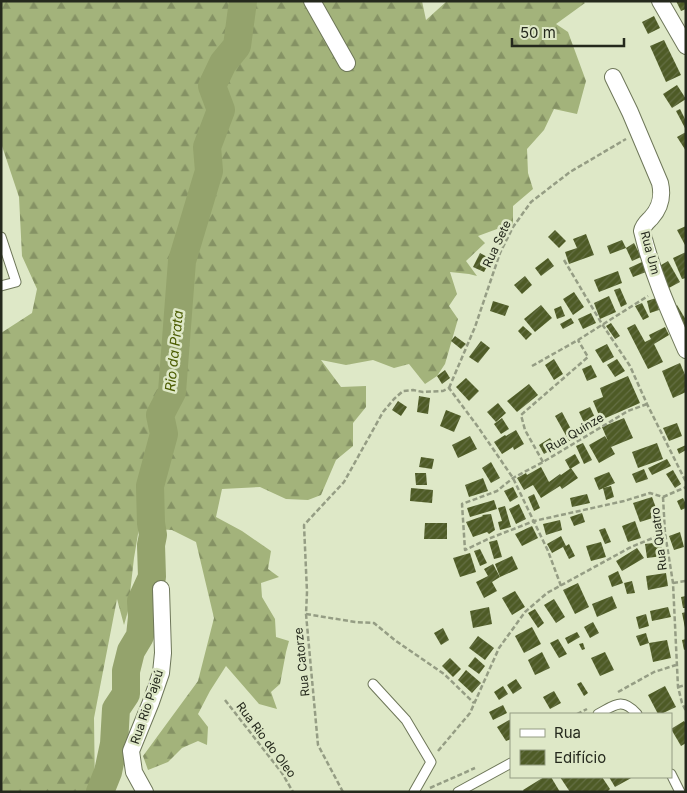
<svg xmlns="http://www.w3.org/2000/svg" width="687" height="793" viewBox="0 0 687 793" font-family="Inter,sans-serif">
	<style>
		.forest { fill: url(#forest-firs) }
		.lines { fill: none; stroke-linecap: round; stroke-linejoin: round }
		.river { stroke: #94a36c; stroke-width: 28 }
		.building { fill: url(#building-hatch) }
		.service-casing { stroke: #6e7759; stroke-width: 11 }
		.minor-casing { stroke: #6e7759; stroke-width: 18 }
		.path { stroke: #959d84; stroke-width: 2.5; stroke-dasharray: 5 2.5; stroke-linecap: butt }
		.service { stroke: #fff; stroke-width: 9 }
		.minor { stroke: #fff; stroke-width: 16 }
		.labels { text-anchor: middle; stroke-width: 5; stroke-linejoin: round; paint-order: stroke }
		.street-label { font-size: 12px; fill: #25291d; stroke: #dee8c7 }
		.water-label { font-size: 14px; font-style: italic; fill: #4b5c00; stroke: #dee8c7 }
	</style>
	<defs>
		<pattern id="forest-firs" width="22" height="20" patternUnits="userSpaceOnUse" patternTransform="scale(1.25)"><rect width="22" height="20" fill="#a3b37b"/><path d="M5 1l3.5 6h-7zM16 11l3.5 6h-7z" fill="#859264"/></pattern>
		<pattern id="building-hatch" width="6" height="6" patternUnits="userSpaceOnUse" patternTransform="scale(1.25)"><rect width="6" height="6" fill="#4e5b26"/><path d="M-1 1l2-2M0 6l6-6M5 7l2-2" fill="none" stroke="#646f44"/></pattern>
	</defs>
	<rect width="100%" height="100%" fill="#dee8c7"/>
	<polygon class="forest" points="1,1 422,1 426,20 447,1 548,1 549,2 551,1 583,1 585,3 556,24 568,32 586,81 577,114 554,109 544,130 527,149 528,173 533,189 513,206 513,227 497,229 478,236 485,243 466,261 477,276 469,274 450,272 457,294 449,306 458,319 445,364 437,376 425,384 409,364 394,368 373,360 346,365 321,360 341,387 366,386 366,407 353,423 353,446 336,460 321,495 308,500 286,499 260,487 222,489 216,517 242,531 271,551 268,569 279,577 261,583 262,597 275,619 276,637 289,641 286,652 280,684 271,692 277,709 259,704 226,666 210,691 198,714 208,727 207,745 198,741 182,748 168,762 148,770 143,756 198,681 214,618 196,542 172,530 139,528 134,558 128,611 124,625 117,599 94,718 95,792 1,792 1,333 32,313 37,289 22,256 19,197 1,143"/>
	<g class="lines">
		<polyline class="river" points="100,792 108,772 114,744 116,709 126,694 126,671 131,651 140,636 142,617 141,601 152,577 151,545 153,535 151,523 150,486 164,434 160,415 172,392 182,261 209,171 207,147 221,110 212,86 223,63 237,46 243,1"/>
	</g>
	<g class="building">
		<polygon points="676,1 686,1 686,9 681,11"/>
		<polygon points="654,16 660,28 648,34 642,22"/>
		<polygon points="664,40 681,75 666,82 650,46"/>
		<polygon points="677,85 686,99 672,108 663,94"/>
		<polygon points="680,109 686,121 686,130 676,111"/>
		<polygon points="686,132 686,151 677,137"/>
		<polygon points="686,226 686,247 677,230"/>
		<polygon points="555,230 566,241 559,248 548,237"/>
		<polygon points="586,234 594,255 569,264 565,252 577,248 573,239"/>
		<polygon points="622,240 626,248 610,254 607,246"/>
		<polygon points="634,243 641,257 632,261 626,248"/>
		<polygon points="686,252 686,278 682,279 673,258"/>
		<polygon points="480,253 491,259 484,272 473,267"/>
		<polygon points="548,258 554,266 541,276 535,268"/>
		<polygon points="668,261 680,282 667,289 656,268"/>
		<polygon points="642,262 646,272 633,277 629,268"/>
		<polygon points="618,271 622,283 599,292 594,280"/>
		<polygon points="525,276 532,285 522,294 514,285"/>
		<polygon points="620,288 627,304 621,307 614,290"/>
		<polygon points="574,292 584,307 573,315 563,299"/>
		<polygon points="609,296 616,312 600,319 594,303"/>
		<polygon points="656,298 659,310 650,313 647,301"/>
		<polygon points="493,301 509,306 505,316 490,311"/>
		<polygon points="642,303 649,317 643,320 635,306"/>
		<polygon points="541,305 552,318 535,332 524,319"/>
		<polygon points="677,305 686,320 686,330 669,310"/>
		<polygon points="561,306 565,316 557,319 554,309"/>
		<polygon points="591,313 596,323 583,329 578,319"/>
		<polygon points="571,318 574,323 563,329 560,324"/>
		<polygon points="611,323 620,336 615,339 606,326"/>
		<polygon points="635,324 645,342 651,339 649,335 665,327 669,335 654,344 663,362 648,369 627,328"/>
		<polygon points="523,326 532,334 526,340 518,331"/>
		<polygon points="455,336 466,344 461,349 451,341"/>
		<polygon points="481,341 490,348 478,363 469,357"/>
		<polygon points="607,344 614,357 603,363 595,350"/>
		<polygon points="554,359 563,374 554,380 545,365"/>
		<polygon points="617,359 625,371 615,377 607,365"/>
		<polygon points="680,363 686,377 686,392 673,398 662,371"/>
		<polygon points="591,365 597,377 587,381 582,369"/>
		<polygon points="445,370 450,378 442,384 437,376"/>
		<polygon points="628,376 640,403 601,420 593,401 603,397 600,388"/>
		<polygon points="466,378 479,391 469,401 456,387"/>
		<polygon points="529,384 538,395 517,412 507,401"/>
		<polygon points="419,396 430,398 428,414 417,412"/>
		<polygon points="398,401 407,407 401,416 392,410"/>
		<polygon points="498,403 506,413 496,422 487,412"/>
		<polygon points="590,407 598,424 587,429 579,412"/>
		<polygon points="446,410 461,416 454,432 440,426"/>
		<polygon points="562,412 572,431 574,430 578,436 569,441 555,416"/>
		<polygon points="502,418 509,429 501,434 494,424"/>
		<polygon points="624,418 633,438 611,447 615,454 599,463 589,445 605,436 608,441 602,427"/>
		<polygon points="677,423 682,436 669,441 663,428"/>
		<polygon points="516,430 524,444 514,450 513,447 502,454 494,442 505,435 506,436"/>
		<polygon points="470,436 477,449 458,458 452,445"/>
		<polygon points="550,438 556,447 544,454 539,445"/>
		<polygon points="583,443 592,460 584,464 576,446"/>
		<polygon points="657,443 663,459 638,468 632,452"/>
		<polygon points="686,445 686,450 679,454 677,449"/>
		<polygon points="575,454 580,463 570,469 565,460"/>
		<polygon points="421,457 434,459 432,469 419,467"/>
		<polygon points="667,459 671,466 652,475 648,468"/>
		<polygon points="491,462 500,478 491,483 482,468"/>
		<polygon points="541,467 549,482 560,474 561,475 571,468 578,478 562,489 560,486 541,498 533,485 524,490 517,478 526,473 527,475"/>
		<polygon points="644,469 648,479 636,483 632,474"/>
		<polygon points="673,470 681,484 675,488 666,474"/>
		<polygon points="609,472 615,483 599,490 594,478"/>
		<polygon points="415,473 426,473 427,485 416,485"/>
		<polygon points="483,478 488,491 469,497 465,485"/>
		<polygon points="611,486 614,497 606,500 603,488"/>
		<polygon points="513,487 518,497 510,502 504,491"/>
		<polygon points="411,488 433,490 432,503 410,501"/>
		<polygon points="534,494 540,508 534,511 528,497"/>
		<polygon points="587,494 590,503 572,507 570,498"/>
		<polygon points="652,497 659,516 640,522 633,503"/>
		<polygon points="683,498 686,504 686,508 681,510 677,501"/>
		<polygon points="494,500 497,509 470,517 467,508"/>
		<polygon points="519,504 526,519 516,524 509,509"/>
		<polygon points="505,506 511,527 500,530 498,522 502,521 498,508"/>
		<polygon points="582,513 585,522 574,526 570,517"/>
		<polygon points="491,514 495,530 489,534 487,532 473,537 466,522 483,516 482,515"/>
		<polygon points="560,520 562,530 546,535 543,524"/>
		<polygon points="635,521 641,538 628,542 622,526"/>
		<polygon points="425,523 447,523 447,539 424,539"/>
		<polygon points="532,526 538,538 522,546 515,534"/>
		<polygon points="605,528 611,542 605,544 599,530"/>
		<polygon points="680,532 684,547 674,550 669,536"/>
		<polygon points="561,536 566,546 569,544 575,556 569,559 563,547 552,553 547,544"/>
		<polygon points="497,540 502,557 494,559 489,542"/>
		<polygon points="601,542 606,557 591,561 586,546"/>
		<polygon points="661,542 663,556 647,558 645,544"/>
		<polygon points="637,548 644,558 622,571 616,561"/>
		<polygon points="480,549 487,563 480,566 474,551"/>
		<polygon points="470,553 476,572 460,577 453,558"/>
		<polygon points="512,556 518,569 500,577 495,564"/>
		<polygon points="493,564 500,577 492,582 497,591 484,598 476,582 488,576 484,569"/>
		<polygon points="618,571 623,583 612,587 608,576"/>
		<polygon points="666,573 668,586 648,590 646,576"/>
		<polygon points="632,581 635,593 627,594 624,583"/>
		<polygon points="578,583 589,607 575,614 563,590"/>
		<polygon points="515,591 525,607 512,615 502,598"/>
		<polygon points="612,596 617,608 597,617 592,604"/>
		<polygon points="686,596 686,608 683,608 681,597"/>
		<polygon points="554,599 565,617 556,623 544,605"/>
		<polygon points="489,607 492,624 473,628 470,611"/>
		<polygon points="668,607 671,617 652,621 650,611"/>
		<polygon points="535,609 544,623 538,628 528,613"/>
		<polygon points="686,612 686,627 685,628 682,613"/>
		<polygon points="646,614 649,626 639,629 636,617"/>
		<polygon points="593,622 599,633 590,638 584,627"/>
		<polygon points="532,627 541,644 524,653 515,636"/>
		<polygon points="443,628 449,640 441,645 434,633"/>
		<polygon points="577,632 580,637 568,644 565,638"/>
		<polygon points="646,633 649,643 640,646 636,636"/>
		<polygon points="478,636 494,648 485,660 469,648"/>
		<polygon points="558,639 567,654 559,658 550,643"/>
		<polygon points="686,639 686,649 684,650 682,640"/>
		<polygon points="667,640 671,658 653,662 649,643"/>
		<polygon points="583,643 585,649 582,650 579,644"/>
		<polygon points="542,652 550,668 535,675 528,660"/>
		<polygon points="605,652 614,670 600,676 591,658"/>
		<polygon points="475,657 485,666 479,674 468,666"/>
		<polygon points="450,658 461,669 453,677 442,666"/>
		<polygon points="466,670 481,683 472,693 458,680"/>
		<polygon points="516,679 522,688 513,694 507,685"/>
		<polygon points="581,682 588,693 584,696 577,684"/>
		<polygon points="503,686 508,694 499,700 494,692"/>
		<polygon points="665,686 676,707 661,714 658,714 648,695"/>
		<polygon points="554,691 561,703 550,709 543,697"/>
		<polygon points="503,705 507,713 493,720 489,712"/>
		<polygon points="511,719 511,739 506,741 497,727"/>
		<polygon points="684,721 686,724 686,743 681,746 671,729"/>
		<polygon points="544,777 551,777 560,792 524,792 523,790"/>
		<polygon points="560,777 602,777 610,789 607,792 570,792"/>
		<polygon points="609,777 633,777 615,787"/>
	</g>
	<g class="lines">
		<g class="service-casing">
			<g id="service">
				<polyline points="1,237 16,282 1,286"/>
				<polyline points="373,684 406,720 431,762 414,792"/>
				<path d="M598,714C615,705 622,697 637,714"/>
				<polyline points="671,774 680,792"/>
				<polyline points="458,792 511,763"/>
			</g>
		</g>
		<g class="minor-casing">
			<g id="minor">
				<polyline points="312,1 347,63"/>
				<polyline points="660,1 686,46"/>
				<path d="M613,77L630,112L660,183C663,196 661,207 651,218C647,222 643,225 642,231C652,273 669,311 686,350"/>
				<polyline points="145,792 134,772 131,751 151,702 161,673 163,653 161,589"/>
			</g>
		</g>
		<g class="path">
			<polyline points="564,260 602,324 630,366 647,404 686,482"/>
			<polyline points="532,366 578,340 648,296"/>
			<polyline points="449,388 475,327 500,253 513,227 531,202 570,172 626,139"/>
			<polyline points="647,404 628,411 543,462 513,478 497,491 462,504 465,550 488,539 534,521 624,501 650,493 663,497"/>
			<polyline points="543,462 525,430 521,415 588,357 578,340"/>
			<polyline points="663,497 665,533 673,583 678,687 682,703 686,711"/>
			<polyline points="663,497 686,487"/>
			<polyline points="673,583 686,581"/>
			<polyline points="306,614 355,622 374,623 396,641 444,674 474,703"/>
			<polyline points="678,687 686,685"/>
			<polyline points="618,692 654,672 676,665"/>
			<polyline points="225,700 282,773 293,792"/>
			<polyline points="577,714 587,709"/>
			<polyline points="438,751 470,713 499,648 525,612 547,593 631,547 665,533"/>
			<polyline points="430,788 475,768"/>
			<polyline points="343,792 318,745 306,614 307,592 304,525 344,482 383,412 394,399 403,391 413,390 423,392 443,391 449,388 478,427 513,478 548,551 561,586"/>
		</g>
		<use href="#service" class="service"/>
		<use href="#minor" class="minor"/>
	</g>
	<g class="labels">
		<g class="street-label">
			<text transform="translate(497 244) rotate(-65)" y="4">Rua Sete</text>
			<text transform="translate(650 253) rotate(75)" y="4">Rua Um</text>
			<text transform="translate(575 433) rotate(-31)" y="4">Rua Quinze</text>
			<text transform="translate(659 539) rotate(-97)" y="4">Rua Quatro</text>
			<text transform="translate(302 662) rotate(-96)" y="4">Rua Catorze</text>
			<text transform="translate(147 707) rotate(-71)" y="4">Rua Rio Pajeú</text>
			<text transform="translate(266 740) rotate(53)" y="4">Rua Rio do Oleo</text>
		</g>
		<g class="water-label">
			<text transform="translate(174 351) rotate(-84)" y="5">Rio da Prata</text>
		</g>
	</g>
	<rect width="687" height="793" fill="none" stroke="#25291d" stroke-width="5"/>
	<rect x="510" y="713" width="162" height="65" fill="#dee8c7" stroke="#949c83"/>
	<rect x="520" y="729" width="25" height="8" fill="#ffffff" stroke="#949c83"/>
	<text x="554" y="738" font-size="15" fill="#25291d">Rua</text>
	<rect x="520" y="750" width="25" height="15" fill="url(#building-hatch)" stroke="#949c83"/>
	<text x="554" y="763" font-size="15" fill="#25291d">Edifício</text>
	<path d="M512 38v8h112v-8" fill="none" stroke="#25291d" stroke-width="2.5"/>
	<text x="520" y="38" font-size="15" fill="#25291d" stroke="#dee8c7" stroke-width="4" paint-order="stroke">50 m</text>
</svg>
